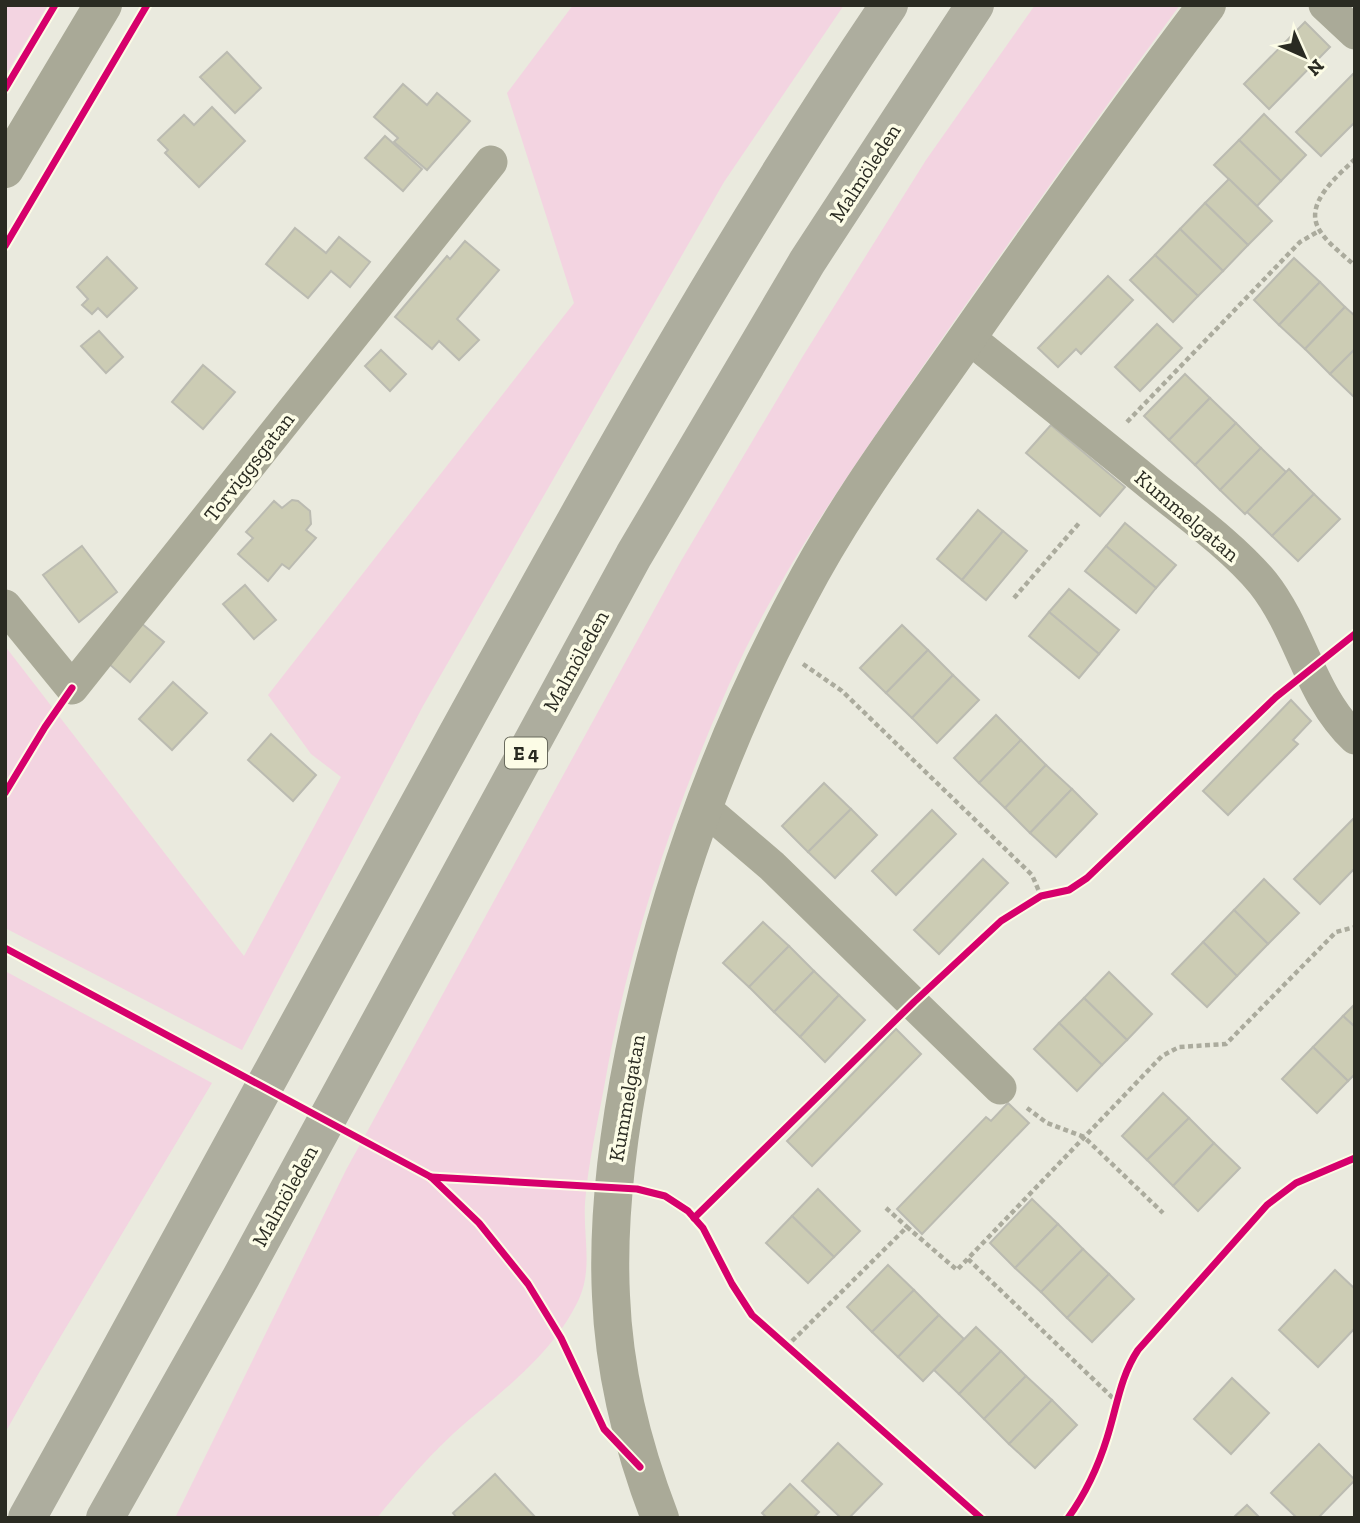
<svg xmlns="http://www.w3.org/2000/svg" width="1360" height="1523" viewBox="0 0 1360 1523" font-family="'Zilla Slab',serif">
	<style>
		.green { fill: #f3d4e1 }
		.building { fill: #ccccb4; stroke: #bbbbb1; stroke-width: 2 }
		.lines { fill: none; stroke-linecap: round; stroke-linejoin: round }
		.path { stroke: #abab9d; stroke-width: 4.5; stroke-dasharray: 5 3.5; stroke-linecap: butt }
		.minor { stroke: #aaaa98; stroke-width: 33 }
		.tertiary { stroke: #aaaa98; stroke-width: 38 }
		.secondary { stroke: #a9a997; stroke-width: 38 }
		.motorway { stroke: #adad9e; stroke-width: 38 }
		.cycleway-casing { stroke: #fcfce6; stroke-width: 11 }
		.cycleway { stroke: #d6006c; stroke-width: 7 }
		.labels { text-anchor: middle; stroke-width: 7; stroke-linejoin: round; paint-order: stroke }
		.shield { fill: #fcfce6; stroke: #696a5d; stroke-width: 2 }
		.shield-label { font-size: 19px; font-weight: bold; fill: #2a2b22 }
		.street-label { font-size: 21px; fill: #2a2b22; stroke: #fcfce6 }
	</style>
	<rect width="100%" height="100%" fill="#eaeade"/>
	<g class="green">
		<polygon points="5,5 48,5 5,76"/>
		<polygon points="573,5 844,5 724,182 423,706 242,1050 5,928 5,646 244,956 341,777 311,754 268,695 574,303 507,93"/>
		<path d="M1035,5H1180C1089,129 1001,253 914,379C846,478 776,576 728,687C672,814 629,945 605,1082C598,1121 588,1163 585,1203C583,1236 593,1268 579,1299C552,1356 500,1392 454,1433C426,1459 401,1488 377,1518H175L346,1170L681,561L803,356L926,160Z"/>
		<polygon points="5,971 212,1083 40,1371 5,1433"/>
	</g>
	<g class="building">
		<polygon points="1305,22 1330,47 1269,109 1244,84"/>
		<polygon points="227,52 261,88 235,113 200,77"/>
		<polygon points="1355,72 1355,122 1321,156 1296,132"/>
		<polygon points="403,84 427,105 437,93 470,121 427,170 394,142 398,138 374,117"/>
		<polygon points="212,107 245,141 199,187 165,153 168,150 158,140 184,115 194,125"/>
		<polygon points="1264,114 1306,155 1281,181 1239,140"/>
		<polygon points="385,136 422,169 403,191 365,158"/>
		<polygon points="1239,140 1281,181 1257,206 1214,165"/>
		<polygon points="1229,179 1272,221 1248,245 1205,203"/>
		<polygon points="1205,203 1248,245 1223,271 1180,229"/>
		<polygon points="295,228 326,253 339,237 370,262 350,287 331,271 308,298 266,264"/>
		<polygon points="1180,229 1223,271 1198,296 1155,255"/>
		<polygon points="465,241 499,270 457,319 479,340 459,360 439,341 432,349 395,317 447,256 450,259"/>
		<polygon points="1155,255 1198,296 1173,322 1130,280"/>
		<polygon points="107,257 137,288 107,317 98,308 92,314 82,305 88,299 77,287"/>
		<polygon points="1294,258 1320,282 1279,325 1254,300"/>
		<polygon points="1108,276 1133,300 1081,354 1076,349 1058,367 1038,348"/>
		<polygon points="1320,282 1345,307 1305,349 1279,325"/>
		<polygon points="1345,307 1355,316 1355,349 1330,374 1305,349"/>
		<polygon points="1157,324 1182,348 1140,391 1115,367"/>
		<polygon points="99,331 123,357 106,373 81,346"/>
		<polygon points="1355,349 1355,398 1330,374"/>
		<polygon points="381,350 406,374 390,391 365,366"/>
		<polygon points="203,365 235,392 203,429 172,402"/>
		<polygon points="1185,374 1210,398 1169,440 1144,416"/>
		<polygon points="1210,398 1236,423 1195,465 1169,440"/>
		<polygon points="1236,423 1261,448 1220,490 1195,465"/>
		<polygon points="1051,425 1125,487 1100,516 1026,453"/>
		<polygon points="1261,448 1286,472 1245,514 1220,490"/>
		<polygon points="1289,469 1314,494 1272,536 1247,512"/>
		<polygon points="1314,494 1340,519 1298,561 1272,536"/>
		<polygon points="292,500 298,501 310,511 311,524 306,530 316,538 289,569 282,564 268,581 238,554 253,538 246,532 274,501 282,508"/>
		<polygon points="978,510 1003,531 962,580 937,559"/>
		<polygon points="1125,523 1176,565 1156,588 1106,546"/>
		<polygon points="1003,531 1027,551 986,600 962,580"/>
		<polygon points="82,546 117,592 79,622 43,575"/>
		<polygon points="1106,546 1156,588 1136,613 1085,571"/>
		<polygon points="245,585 276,620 254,639 223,604"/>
		<polygon points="1069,589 1119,630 1099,654 1049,612"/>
		<polygon points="1049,612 1099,654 1079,678 1029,636"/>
		<polygon points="141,623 164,642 130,682 108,663"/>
		<polygon points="902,625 928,650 886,693 860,668"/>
		<polygon points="928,650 953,675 912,718 886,693"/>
		<polygon points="953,675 979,700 937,743 912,718"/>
		<polygon points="173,682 207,713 172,750 139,719"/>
		<polygon points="1291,700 1311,721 1293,740 1298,744 1228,815 1203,791"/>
		<polygon points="996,715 1021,740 979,783 954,758"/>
		<polygon points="271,734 316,775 293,801 248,760"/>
		<polygon points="1021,740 1046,765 1005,808 979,783"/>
		<polygon points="1046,765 1072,789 1030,833 1005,808"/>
		<polygon points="824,783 851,809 808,852 782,826"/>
		<polygon points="1072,789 1097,814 1056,857 1030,833"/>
		<polygon points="851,809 877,835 835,878 808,852"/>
		<polygon points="932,810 956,834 896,895 872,871"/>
		<polygon points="1355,817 1355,868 1320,904 1294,879"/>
		<polygon points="983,859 1008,883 939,954 914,930"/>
		<polygon points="1264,879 1299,913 1268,944 1234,910"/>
		<polygon points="1234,910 1268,944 1237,976 1203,942"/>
		<polygon points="763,922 789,946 749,987 723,963"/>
		<polygon points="1203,942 1237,976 1207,1007 1172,974"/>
		<polygon points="789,946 814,971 774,1012 749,987"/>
		<polygon points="814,971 839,995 800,1037 774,1012"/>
		<polygon points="1109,972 1152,1014 1127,1040 1084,998"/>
		<polygon points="839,995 865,1020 825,1062 800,1037"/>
		<polygon points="1084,998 1127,1040 1102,1065 1059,1023"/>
		<polygon points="1355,1004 1355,1027 1343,1016"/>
		<polygon points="1343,1016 1355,1027 1355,1074 1348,1081 1313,1047"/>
		<polygon points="1059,1023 1102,1065 1077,1091 1034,1049"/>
		<polygon points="896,1029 921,1054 812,1166 787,1141"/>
		<polygon points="1313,1047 1348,1081 1317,1113 1282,1079"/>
		<polygon points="1163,1093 1189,1118 1147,1160 1122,1136"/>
		<polygon points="1008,1103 1029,1123 922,1234 897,1209 986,1117 991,1121"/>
		<polygon points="1189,1118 1214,1143 1173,1186 1147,1160"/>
		<polygon points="1214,1143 1240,1168 1198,1211 1173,1186"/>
		<polygon points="818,1189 860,1231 834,1257 792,1216"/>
		<polygon points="1032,1199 1058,1224 1015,1268 990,1243"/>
		<polygon points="792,1216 834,1257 808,1283 766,1243"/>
		<polygon points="1058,1224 1083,1249 1041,1292 1015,1268"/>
		<polygon points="1083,1249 1109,1274 1067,1318 1041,1292"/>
		<polygon points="888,1265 914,1290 872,1332 847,1307"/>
		<polygon points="1335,1270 1355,1289 1355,1328 1318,1367 1279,1330"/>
		<polygon points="1109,1274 1134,1299 1092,1342 1067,1318"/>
		<polygon points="914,1290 939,1315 898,1357 872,1332"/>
		<polygon points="939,1315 964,1339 923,1381 898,1357"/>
		<polygon points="976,1327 1001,1351 959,1394 934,1370"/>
		<polygon points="1001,1351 1026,1376 984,1419 959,1394"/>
		<polygon points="1026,1376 1052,1400 1009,1444 984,1419"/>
		<polygon points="1232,1378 1269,1413 1231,1454 1194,1419"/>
		<polygon points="1052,1400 1077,1425 1035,1468 1009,1444"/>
		<polygon points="838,1443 882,1484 849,1518 841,1518 802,1481"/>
		<polygon points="1319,1444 1355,1480 1318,1518 1297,1518 1271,1493"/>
		<polygon points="495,1474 536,1518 457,1518 453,1513"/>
		<polygon points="790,1484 819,1512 813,1518 767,1518 762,1513"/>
		<polygon points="1247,1505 1260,1518 1233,1518"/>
	</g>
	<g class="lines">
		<g class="path">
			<path d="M1355,159C1338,176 1302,204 1320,231C1328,244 1344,255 1355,266"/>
			<polyline points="1127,422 1300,242 1319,231"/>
			<polyline points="1014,598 1080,522"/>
			<polyline points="803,664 842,691 1032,875 1041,896"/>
			<polyline points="1027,1108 1047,1123 1084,1137 1163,1213"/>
			<polyline points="886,1208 907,1227"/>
			<polyline points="968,1259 1117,1402"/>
			<polyline points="786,1347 907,1227 957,1270 1162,1056 1179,1047 1226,1044 1336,932 1355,927"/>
		</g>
		<g class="minor">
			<polyline points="1325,5 1355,33"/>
			<path d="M968,337C1030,387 1093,437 1155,488C1190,516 1234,548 1263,583C1301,631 1310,696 1355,738"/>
			<polyline points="5,606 72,688 491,162"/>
			<polyline points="704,808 772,866 1000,1088"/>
		</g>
		<path class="tertiary" d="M660,1518C633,1448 614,1372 611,1296C607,1215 618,1133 634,1053C666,893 722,739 799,595C845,507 904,428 960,348C1041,232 1122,117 1207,5"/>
		<polyline class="secondary" points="5,169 103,5"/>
		<g class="motorway">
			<path d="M27,1518C168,1266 305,1012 444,758C584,503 725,247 889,5"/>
			<polyline points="105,1518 240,1279 634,555 807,262 975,5"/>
		</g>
		<g class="cycleway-casing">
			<g id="cycleway">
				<polyline points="5,89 55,5"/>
				<polyline points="5,246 147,5"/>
				<polyline points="5,793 45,727 72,688"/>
				<polyline points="5,948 431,1177 479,1223 528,1284 561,1338 604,1429 640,1467"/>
				<polyline points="431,1177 637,1189 665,1196 688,1211 703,1228 732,1284 752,1315 981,1518"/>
				<polyline points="694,1218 914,1002 1001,921 1041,896 1069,890 1087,878 1276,697 1355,634"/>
				<path d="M1068,1518C1086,1493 1098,1467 1107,1438C1117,1407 1120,1377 1138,1350L1267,1205L1296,1183L1355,1158"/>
			</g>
		</g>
		<use href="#cycleway" class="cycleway"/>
	</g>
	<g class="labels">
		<rect class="shield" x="505" y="737.5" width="42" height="31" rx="5"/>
		<g class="shield-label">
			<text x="526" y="760">E 4</text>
		</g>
		<g class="street-label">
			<text transform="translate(865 173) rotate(-57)" y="7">Malmöleden</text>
			<text transform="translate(249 467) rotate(-52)" y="7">Torviggsgatan</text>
			<text transform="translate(1187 516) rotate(40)" y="7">Kummelgatan</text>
			<text transform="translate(576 661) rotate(-61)" y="7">Malmöleden</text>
			<text transform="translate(627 1098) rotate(-80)" y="7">Kummelgatan</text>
			<text transform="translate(285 1196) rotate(-61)" y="7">Malmöleden</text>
		</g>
	</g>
	<rect width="1360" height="1523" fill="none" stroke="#2a2b22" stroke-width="14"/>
	<g transform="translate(1304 56) rotate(135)" stroke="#fcfce6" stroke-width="5" paint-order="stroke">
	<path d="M0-5L12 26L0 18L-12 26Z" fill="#2a2b22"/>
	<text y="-10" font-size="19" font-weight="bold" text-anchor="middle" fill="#2a2b22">N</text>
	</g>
</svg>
